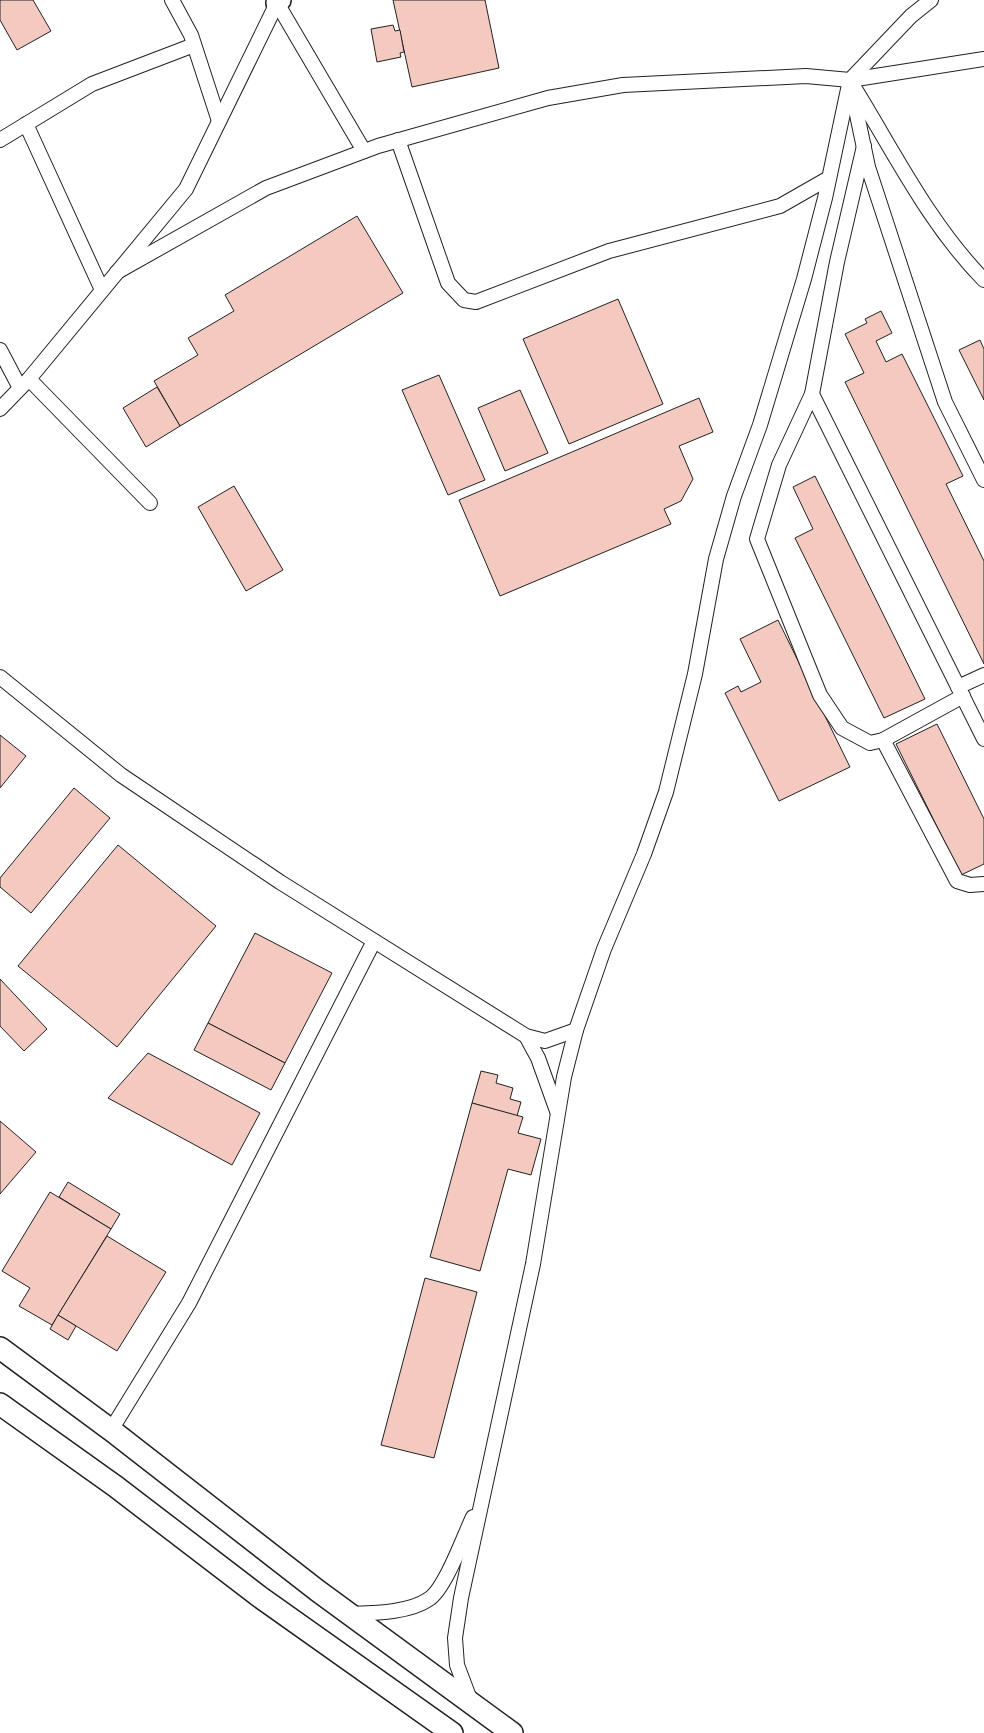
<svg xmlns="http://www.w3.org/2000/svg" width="984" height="1733" viewBox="0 0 984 1733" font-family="'DejaVu Sans',sans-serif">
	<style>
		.building { fill: #f3c9c0; stroke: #222 }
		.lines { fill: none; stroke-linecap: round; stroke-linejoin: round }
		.minor-casing { stroke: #222; stroke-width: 16 }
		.primary-casing { stroke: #222; stroke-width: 24 }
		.minor { stroke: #fff; stroke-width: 14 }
		.primary { stroke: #fff; stroke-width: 21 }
	</style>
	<rect width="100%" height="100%" fill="#fff"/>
	<g class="building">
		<polygon points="0,0 33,0 51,31 17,50 0,20"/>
		<polygon points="393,0 485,0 499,68 412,87"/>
		<polygon points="393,25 395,31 400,30 404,52 400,53 401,57 377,62 371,29"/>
		<polygon points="357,216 403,293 180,426 154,381 198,355 188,338 234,311 225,295"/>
		<polygon points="618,299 663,404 569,444 523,339"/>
		<polygon points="881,311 892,333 876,341 886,362 902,354 963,476 946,484 984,561 984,664 845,382 864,373 845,334 867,323 865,319"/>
		<polygon points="980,340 984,349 984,400 959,350"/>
		<polygon points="439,375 485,480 448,495 402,390"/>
		<polygon points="157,387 180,426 146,447 123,408"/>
		<polygon points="520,390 548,453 505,471 478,408"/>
		<polygon points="699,398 713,432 679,446 693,479 681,501 664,509 671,524 500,596 459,500"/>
		<polygon points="815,476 925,699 884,718 795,538 813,529 793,487"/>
		<polygon points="234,486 283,570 246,591 198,507"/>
		<polygon points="778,620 850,767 779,801 725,693 738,686 741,692 761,682 740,639"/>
		<polygon points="937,724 984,819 984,864 961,875 896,744"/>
		<polygon points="0,735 26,756 0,788"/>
		<polygon points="74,788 110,818 31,913 0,887 0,878"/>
		<polygon points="118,845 216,926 117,1047 18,966"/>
		<polygon points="255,933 332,973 285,1063 208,1023"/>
		<polygon points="0,979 47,1029 24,1051 0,1026"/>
		<polygon points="208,1023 285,1063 271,1090 194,1050"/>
		<polygon points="148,1053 260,1113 232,1165 108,1098"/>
		<polygon points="481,1071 498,1075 496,1083 513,1088 510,1099 521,1102 517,1116 472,1103"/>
		<polygon points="472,1103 523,1117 518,1133 541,1139 531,1175 508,1169 480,1271 430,1257"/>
		<polygon points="0,1121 36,1152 0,1194"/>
		<polygon points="68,1182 120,1214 111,1229 59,1197"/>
		<polygon points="50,1192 111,1229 52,1325 19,1306 30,1288 2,1271"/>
		<polygon points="107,1236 166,1272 117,1351 58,1315"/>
		<polygon points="425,1278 477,1292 434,1458 381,1445"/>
		<polygon points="58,1315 76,1326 68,1340 50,1329"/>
	</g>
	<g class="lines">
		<g class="minor-casing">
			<g id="minor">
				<polyline points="172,0 191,35 219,121"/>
				<polyline points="277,3 364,151"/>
				<polyline points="851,86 868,167 945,402 984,480"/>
				<path d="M855,89C895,154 930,225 984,280"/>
				<polyline points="26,124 102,290"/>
				<polyline points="0,140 92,84 194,45"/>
				<polyline points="398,140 448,283 464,300 476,302 609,251 780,206 829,178"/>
				<polyline points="864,146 837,262 812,394 779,465 757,539 820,695 842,728 870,743 883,740 963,696"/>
				<polyline points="117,272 266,188 378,146 548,98 623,85 806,76 850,80 984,59"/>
				<polyline points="0,350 20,388"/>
				<polyline points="29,379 150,503"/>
				<polyline points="812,394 984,739"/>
				<polyline points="0,409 29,379 186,189 277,3"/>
				<polyline points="0,677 121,775 280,882 526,1036 545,1041 576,1030"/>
				<polyline points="958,687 984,675"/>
				<polyline points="883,740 957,881 970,885 984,884"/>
				<polyline points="526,1036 538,1058 557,1111"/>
				<polyline points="111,1430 189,1303 374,941"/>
				<path d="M349,1614C373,1613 409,1613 429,1599C445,1589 464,1536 473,1517"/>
				<polyline points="471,1702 457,1665 455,1638 461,1598 533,1264 564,1077 576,1030 604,949 644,854 666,792 695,674 716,559 734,496 760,425 804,279 825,198 850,80 911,16 931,0"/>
			</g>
		</g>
		<g class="primary-casing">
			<g id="primary">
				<polyline points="277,3 280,0"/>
				<polyline points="0,1348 111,1430 318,1591 512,1733"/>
				<polyline points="0,1404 115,1486 260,1597 452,1733"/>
			</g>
		</g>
		<use href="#minor" class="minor"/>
		<use href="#primary" class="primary"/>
	</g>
</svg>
